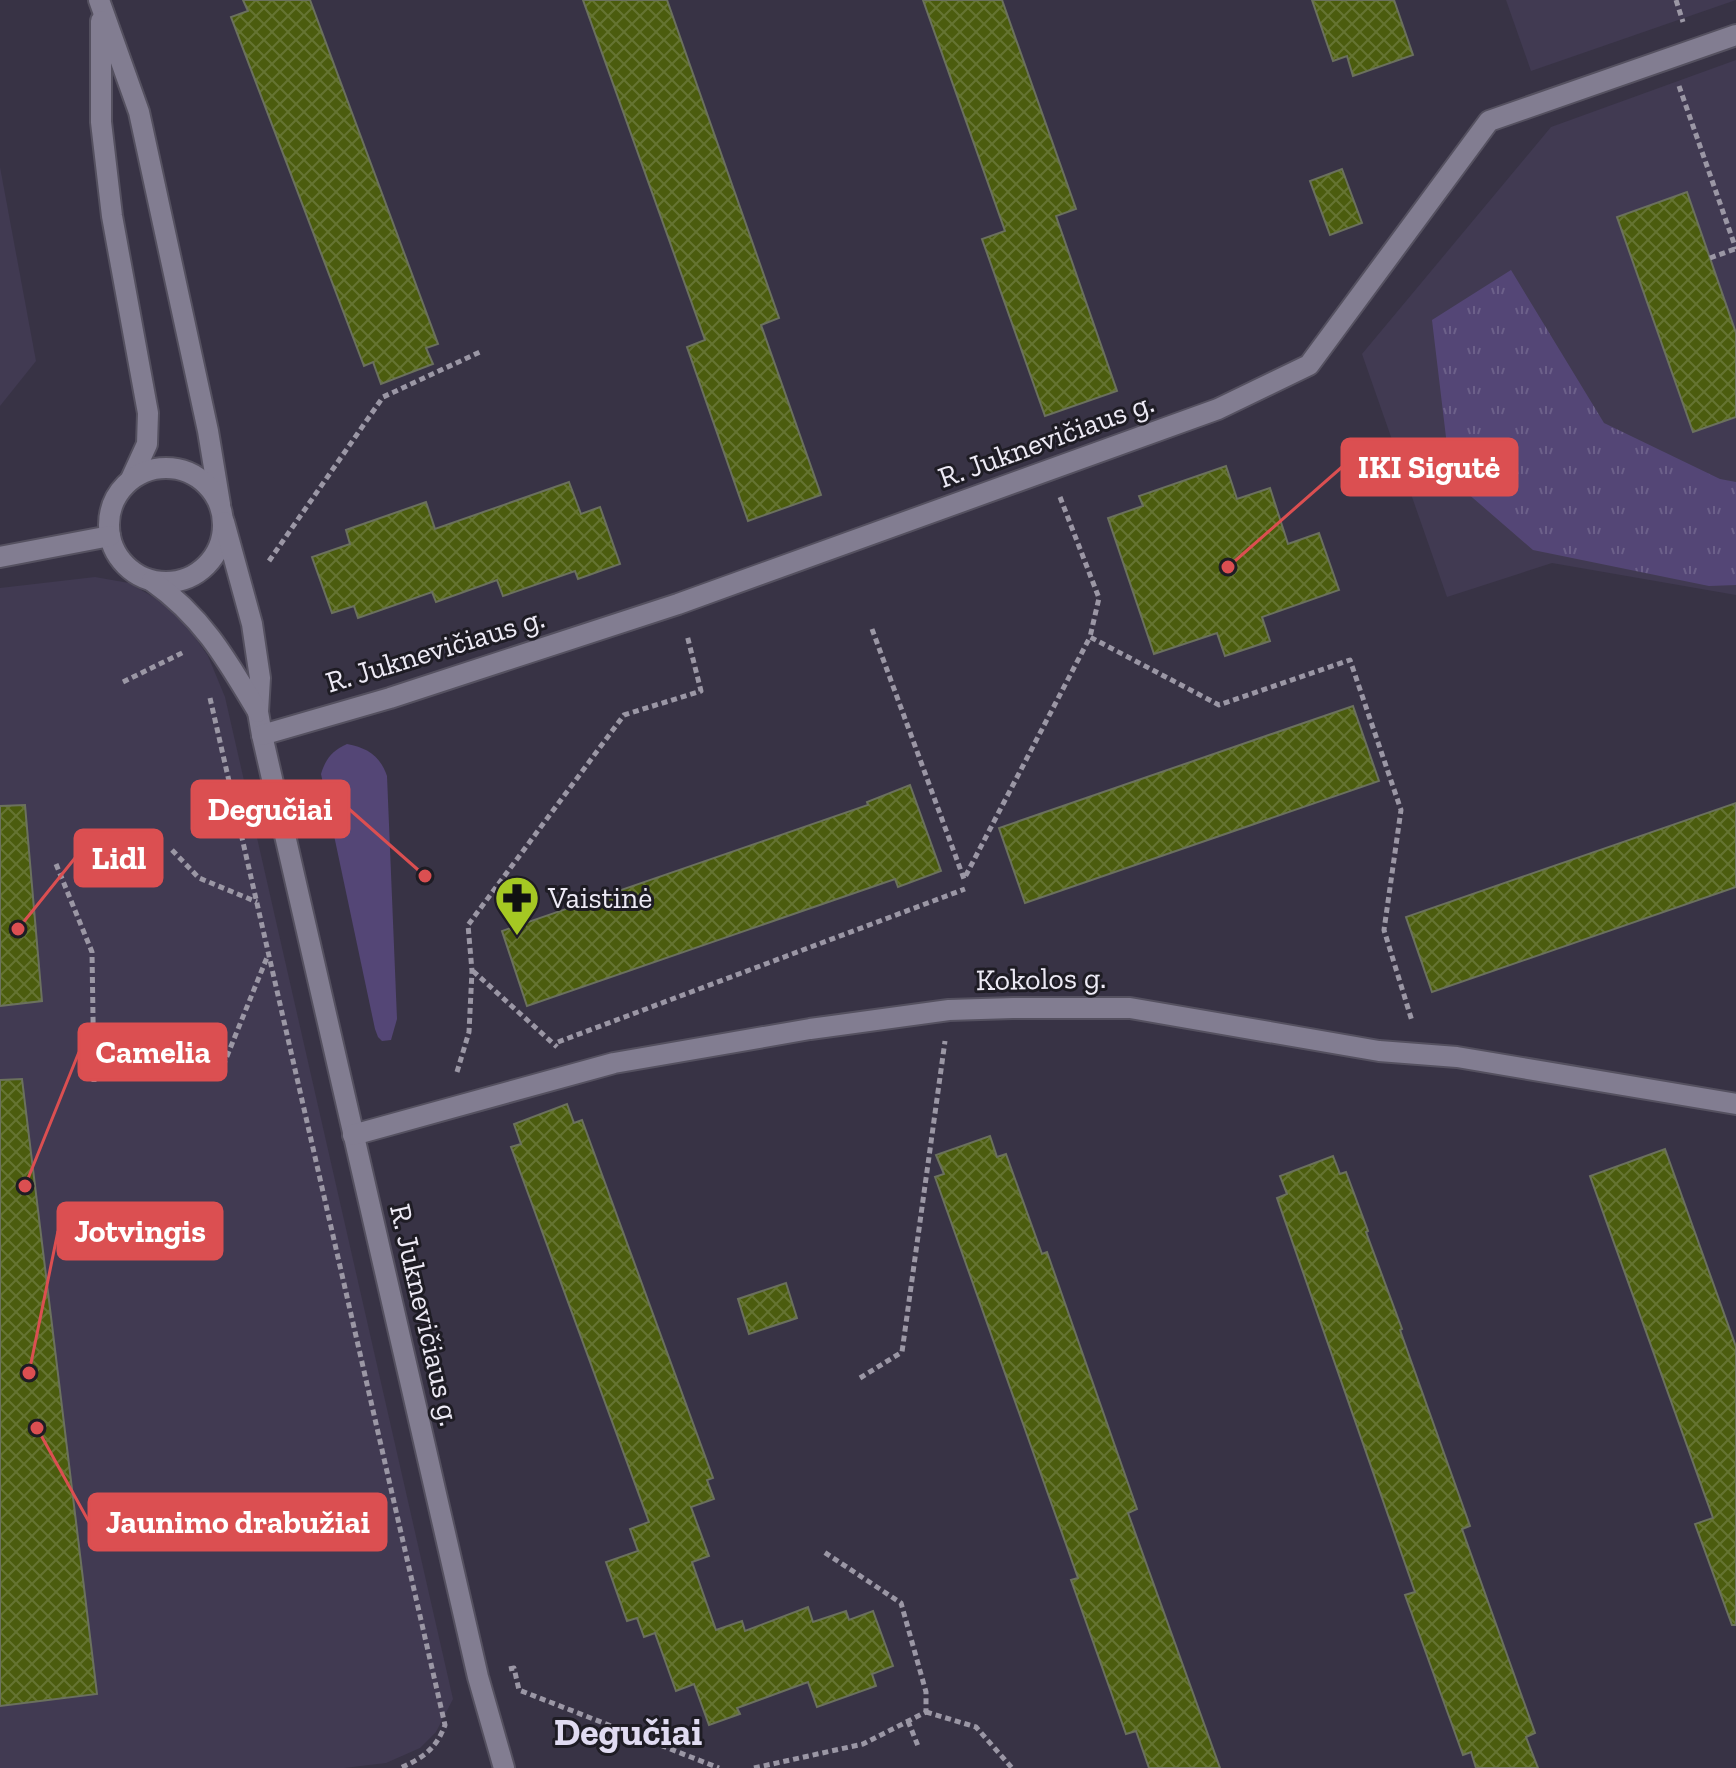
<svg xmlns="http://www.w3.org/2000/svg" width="1736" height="1768" viewBox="0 0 1736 1768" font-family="'Zilla Slab',serif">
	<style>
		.built { fill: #413a52 }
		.grass { fill: #544676 }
		.park { fill: url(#park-tufts) }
		.building { fill: url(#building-cross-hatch); stroke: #6b715e; stroke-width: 2 }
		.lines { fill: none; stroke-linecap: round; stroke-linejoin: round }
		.minor-casing { stroke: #555160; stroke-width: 24 }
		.path { stroke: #9b97a5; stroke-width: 5; stroke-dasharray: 6 4; stroke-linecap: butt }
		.minor { stroke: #827d91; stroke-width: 20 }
		.labels { text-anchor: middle; stroke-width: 6; stroke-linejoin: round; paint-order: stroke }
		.street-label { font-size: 30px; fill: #edeaf5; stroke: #1e1c24 }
		.poi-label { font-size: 30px; fill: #edeaf5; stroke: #1e1c24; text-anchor: start }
		.district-label { font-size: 38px; font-weight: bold; fill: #e0dbf1; stroke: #1e1c24 }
		.leader { fill: none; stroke: #db4f51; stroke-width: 3 }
		.callout-dot { fill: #db4f51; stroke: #1e1c24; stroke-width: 3 }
		.callout { fill: #db4f51; stroke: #db4f51; stroke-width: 3 }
		.callout-label { font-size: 32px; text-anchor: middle; font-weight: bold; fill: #fff }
	</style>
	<defs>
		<pattern id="park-tufts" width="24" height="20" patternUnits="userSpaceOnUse" patternTransform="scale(2)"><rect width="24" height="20" fill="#544676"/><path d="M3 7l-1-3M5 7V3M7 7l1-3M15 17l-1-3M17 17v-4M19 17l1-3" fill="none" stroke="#6d618a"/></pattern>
		<pattern id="building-cross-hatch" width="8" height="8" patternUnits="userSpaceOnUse" patternTransform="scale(2)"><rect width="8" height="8" fill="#4b5c0e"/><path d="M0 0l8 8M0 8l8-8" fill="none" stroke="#657432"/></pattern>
	</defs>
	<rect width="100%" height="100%" fill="#383345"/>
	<g class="built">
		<polygon points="1506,0 1736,0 1531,71"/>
		<polygon points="1736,60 1736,595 1552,563 1447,597 1362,354 1551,127"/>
		<polygon points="0,167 36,361 0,406"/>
		<polygon points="95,577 129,583 162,602 185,623 208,656 225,697 453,1699 436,1732 420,1748 386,1763 344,1768 0,1768 0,588"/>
	</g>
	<path class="grass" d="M347,744C368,748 380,756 387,776L397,1019L391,1040L382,1041L378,1037L375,1029L321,774C326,758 332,751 347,744Z"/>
	<polygon class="park" points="1511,270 1604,423 1720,479 1736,482 1736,585 1709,586 1533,550 1451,479 1432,320"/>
	<g class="building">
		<polygon points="243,0 310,0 438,344 426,348 433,364 381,384 373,362 364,366 231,17 248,11"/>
		<polygon points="583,0 667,0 779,318 761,325 821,495 748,521 687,347 705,340"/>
		<polygon points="923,0 1002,0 1076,209 1056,216 1117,391 1045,416 982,239 1005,231"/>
		<polygon points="1312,0 1394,0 1413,55 1353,76 1347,56 1333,61"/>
		<polygon points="1342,169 1362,223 1330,235 1310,181"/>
		<polygon points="1687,192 1736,333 1736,417 1693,432 1617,217"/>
		<polygon points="1226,466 1237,499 1270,488 1288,544 1319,533 1339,590 1262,617 1270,641 1225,656 1217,633 1154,654 1108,518 1143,506 1139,496"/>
		<polygon points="569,482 581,514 600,507 620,564 578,579 575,571 503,596 497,580 436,602 432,592 358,618 354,606 332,613 312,557 350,544 346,530 426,502 435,529"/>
		<polygon points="1353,706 1379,781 1025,903 999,828"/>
		<polygon points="910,785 941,871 898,887 895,879 527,1006 502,931 868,805 867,802"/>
		<polygon points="1736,803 1736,887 1432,992 1406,917"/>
		<polygon points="25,805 42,1001 0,1006 0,806"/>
		<polygon points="22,1079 97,1694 0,1706 0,1080"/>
		<polygon points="567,1104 574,1123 582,1120 713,1478 707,1480 714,1499 691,1507 709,1556 692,1562 716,1630 742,1621 745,1631 808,1607 813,1622 846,1611 849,1620 873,1611 893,1666 872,1674 876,1686 817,1707 808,1682 737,1708 740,1714 709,1725 694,1684 676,1691 655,1633 644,1637 637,1618 627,1621 606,1562 638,1551 630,1529 649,1522 511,1147 521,1144 514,1124"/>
		<polygon points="990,1136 997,1157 1006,1154 1042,1254 1047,1252 1137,1509 1128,1513 1220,1768 1149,1768 1136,1731 1126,1734 1071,1580 1078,1578 935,1177 944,1174 936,1155"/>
		<polygon points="1665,1149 1736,1347 1736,1625 1732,1625 1695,1524 1713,1518 1590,1176"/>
		<polygon points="1333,1156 1340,1174 1346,1172 1368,1231 1366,1232 1402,1329 1400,1330 1470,1526 1462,1529 1535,1733 1526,1737 1538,1768 1476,1768 1471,1752 1463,1755 1405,1595 1415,1592 1277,1198 1287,1194 1280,1176"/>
		<polygon points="786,1283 797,1318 749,1334 738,1299"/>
	</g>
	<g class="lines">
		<g class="minor-casing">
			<g id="minor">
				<polyline points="99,0 139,112 208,431 220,504"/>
				<polyline points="101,21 101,122 112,216 148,413 147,444 131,479"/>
				<circle cx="166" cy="525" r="57"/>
				<polyline points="224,522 252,624 260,678 258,712 262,735 478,1677 504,1768"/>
				<polyline points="0,557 110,536"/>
				<path d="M152,581C203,617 227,660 258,712"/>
				<polyline points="262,735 390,698 678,604 1218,409 1309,365 1489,121 1736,35"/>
				<polyline points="353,1135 614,1063 810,1029 949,1010 1013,1008 1130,1008 1379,1051 1457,1057 1736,1104"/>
			</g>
		</g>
		<g class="path">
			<polyline points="1676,0 1683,22"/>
			<polyline points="1679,86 1736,249"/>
			<polyline points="1710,258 1735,249"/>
			<polyline points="1060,497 1099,598 1090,637"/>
			<polyline points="269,561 383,397 482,351"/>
			<polyline points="872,629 964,879 1090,637 1219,705 1350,660 1401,810 1384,930 1412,1021"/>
			<polyline points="123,682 184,652"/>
			<path d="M210,698L445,1725C436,1749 423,1758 400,1768"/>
			<polyline points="172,850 199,878 257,902"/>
			<polyline points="56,864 92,952 94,1082"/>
			<polyline points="473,971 557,1047"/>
			<polyline points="558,1042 965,889"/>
			<polyline points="223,1066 268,955"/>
			<polyline points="457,1072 469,1032 472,971 468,925 624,715 701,691 687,635"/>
			<polyline points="860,1378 902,1352 945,1041"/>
			<polyline points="509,1669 514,1668 519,1690 719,1768"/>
			<polyline points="926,1712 976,1727 1012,1768"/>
			<polyline points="908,1721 918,1746"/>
			<polyline points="754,1768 863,1744 926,1712 926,1692 901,1603 824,1552"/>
		</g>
		<use href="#minor" class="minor"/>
	</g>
	<defs>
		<g id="pharmacy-pin" transform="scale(2.3)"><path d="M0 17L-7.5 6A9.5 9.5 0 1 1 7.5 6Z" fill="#a5c823" stroke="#1e1c24"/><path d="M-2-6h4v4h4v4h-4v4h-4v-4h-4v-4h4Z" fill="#111"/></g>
	</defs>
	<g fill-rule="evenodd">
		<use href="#pharmacy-pin" x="517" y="898"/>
	</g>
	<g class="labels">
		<g class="street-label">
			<text transform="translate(1046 440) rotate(-20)" y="10">R. Juknevičiaus g.</text>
			<text transform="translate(435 650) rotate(-17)" y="10">R. Juknevičiaus g.</text>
			<text transform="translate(1041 979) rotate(-1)" y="10">Kokolos g.</text>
			<text transform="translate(425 1315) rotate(77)" y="10">R. Juknevičiaus g.</text>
		</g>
		<g class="poi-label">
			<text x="548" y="908">Vaistinė</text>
		</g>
		<g class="district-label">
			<text x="628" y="1745">Degučiai</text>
		</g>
	</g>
	<path class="leader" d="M1228 567L1342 467M425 876L349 809M18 929L75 858M25 1186L79 1052M29 1373L58 1231M37 1428L89 1522"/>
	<g class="callout-dot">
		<circle cx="1228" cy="567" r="8"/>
		<circle cx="425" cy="876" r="8"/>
		<circle cx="18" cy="929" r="8"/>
		<circle cx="25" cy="1186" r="8"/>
		<circle cx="29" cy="1373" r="8"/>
		<circle cx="37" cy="1428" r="8"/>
	</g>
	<g class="callout">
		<rect x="1342" y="439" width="175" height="56" rx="8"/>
		<rect x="192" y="781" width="157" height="56" rx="8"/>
		<rect x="75" y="830" width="87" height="56" rx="8"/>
		<rect x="79" y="1024" width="147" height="56" rx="8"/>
		<rect x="58" y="1203" width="164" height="56" rx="8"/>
		<rect x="89" y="1494" width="297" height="56" rx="8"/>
	</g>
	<g class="callout-label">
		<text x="1429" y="478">IKI Sigutė</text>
		<text x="270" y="820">Degučiai</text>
		<text x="119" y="869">Lidl</text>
		<text x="153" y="1063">Camelia</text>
		<text x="140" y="1242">Jotvingis</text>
		<text x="238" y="1533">Jaunimo drabužiai</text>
	</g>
</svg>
